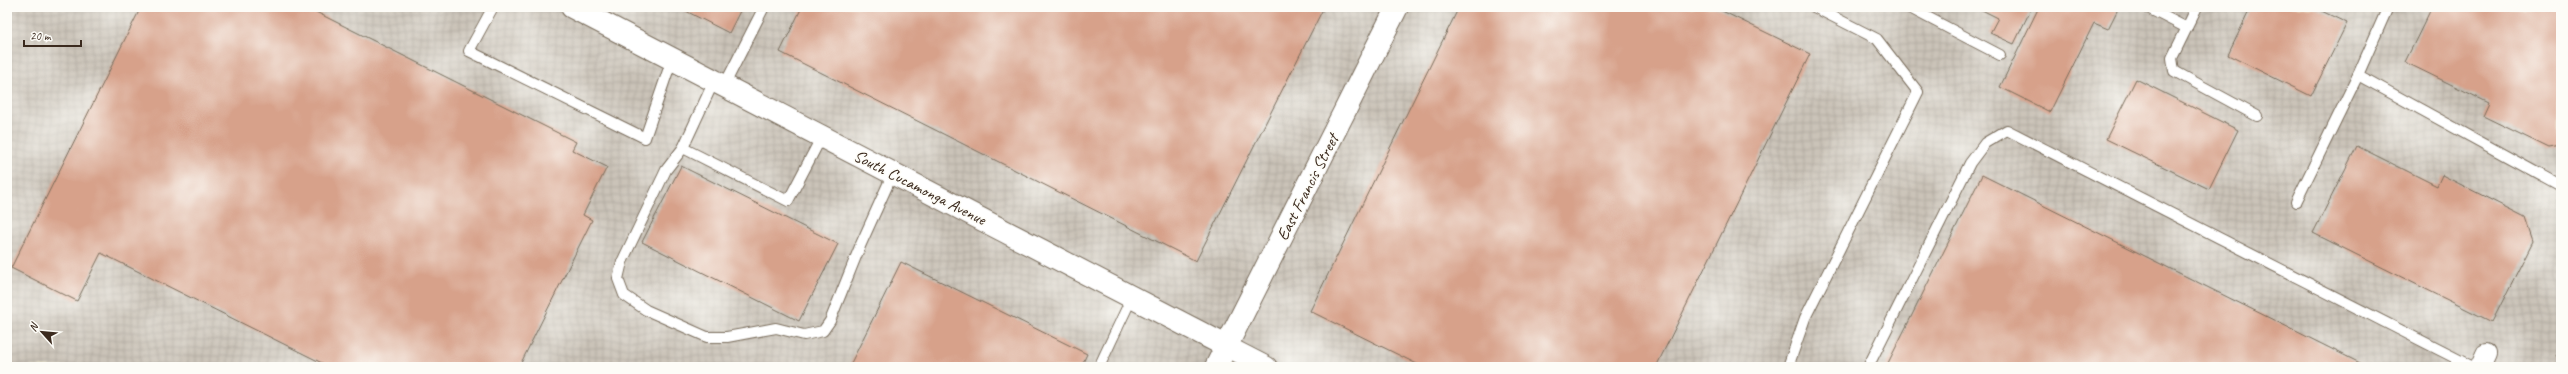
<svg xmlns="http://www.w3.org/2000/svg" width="2568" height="374" viewBox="0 0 2568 374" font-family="Caveat,sans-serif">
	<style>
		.industrial { fill: url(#industrial-grid) }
		.building { fill: #d7a18a }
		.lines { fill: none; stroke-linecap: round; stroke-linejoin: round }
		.service-casing { stroke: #796c5b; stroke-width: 12 }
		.minor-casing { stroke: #796c5b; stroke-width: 22 }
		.tertiary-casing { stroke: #796c5b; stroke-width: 24 }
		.service { stroke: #fff; stroke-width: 10 }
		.minor { stroke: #fff; stroke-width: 20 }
		.tertiary { stroke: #fff; stroke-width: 22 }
		.labels { text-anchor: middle; stroke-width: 3; stroke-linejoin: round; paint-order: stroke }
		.street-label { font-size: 17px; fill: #3b2a1e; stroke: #fdfcf7 }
	</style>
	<defs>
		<pattern id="industrial-grid" width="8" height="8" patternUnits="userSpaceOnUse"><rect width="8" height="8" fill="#cac3b8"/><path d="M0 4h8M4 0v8" fill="none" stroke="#aea89e"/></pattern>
	</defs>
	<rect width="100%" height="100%" fill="#fdfcf7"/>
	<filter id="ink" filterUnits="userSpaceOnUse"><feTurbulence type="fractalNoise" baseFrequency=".025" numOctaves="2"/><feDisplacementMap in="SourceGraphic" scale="8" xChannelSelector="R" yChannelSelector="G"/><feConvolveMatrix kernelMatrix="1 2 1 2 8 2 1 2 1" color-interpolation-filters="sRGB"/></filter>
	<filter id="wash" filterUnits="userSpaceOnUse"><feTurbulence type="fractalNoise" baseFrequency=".012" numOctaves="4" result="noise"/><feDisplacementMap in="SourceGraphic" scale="16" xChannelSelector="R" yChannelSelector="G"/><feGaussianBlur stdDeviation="0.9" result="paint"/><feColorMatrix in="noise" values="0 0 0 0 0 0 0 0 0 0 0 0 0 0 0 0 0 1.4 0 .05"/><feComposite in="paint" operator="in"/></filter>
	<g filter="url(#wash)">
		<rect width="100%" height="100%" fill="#ede8cd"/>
		<rect class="industrial" x="7" y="7" width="2554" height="360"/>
		<g id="blocks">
			<g class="building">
				<polygon points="141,7 306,7 576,142 572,150 607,167 583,215 592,220 519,367 330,367 101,253 77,301 11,268"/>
				<polygon points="678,7 742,7 729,33"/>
				<polygon points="802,7 1324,7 1196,261 780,52"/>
				<polygon points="1459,7 1714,7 1810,54 1656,367 1423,367 1310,311"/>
				<polygon points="1976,7 2032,7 2014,44 1990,33 1998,18"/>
				<polygon points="2039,7 2119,7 2108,29 2094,23 2050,112 2000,87"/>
				<polygon points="2251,7 2313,7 2347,23 2311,96 2228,55"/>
				<polygon points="2432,7 2561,7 2561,146 2549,148 2483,116 2489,103 2405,62"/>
				<polygon points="2136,79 2238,130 2209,189 2106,139"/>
				<polygon points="2357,146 2437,186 2442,175 2525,217 2533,241 2492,322 2313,233"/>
				<polygon points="681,166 838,244 799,321 642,242"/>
				<polygon points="1982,175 2368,367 1886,367"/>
				<polygon points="901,262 1087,354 1081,367 855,367 850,365"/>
				<polygon points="2561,346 2561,358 2556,356"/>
			</g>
		</g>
	</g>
	<g filter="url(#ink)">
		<use href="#blocks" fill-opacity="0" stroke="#796c5b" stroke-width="1"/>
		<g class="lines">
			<g class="service-casing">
				<g id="service">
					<polyline points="493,7 469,51 645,138 672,59"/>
					<polyline points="1908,7 2000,55"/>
					<polyline points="2146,7 2187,28"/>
					<polyline points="2197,7 2172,58 2174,71 2257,116"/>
					<polyline points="2388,7 2358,75 2561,186"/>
					<polyline points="714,81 683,148 788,201 822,136"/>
					<polyline points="724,86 764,7"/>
					<polyline points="683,148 666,170 622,262 618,279 624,295 646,310 707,337 727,337 776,328 804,335 823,331 830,321 861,244 893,173"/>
					<polyline points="2296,202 2358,75"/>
					<polyline points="1099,367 1132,297"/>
					<polyline points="1788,367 1805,318 1918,92 1877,39 1814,7"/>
					<polyline points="1868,367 1970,163 1985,143 2007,130 2473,367"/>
				</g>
			</g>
			<g class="minor-casing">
				<g id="minor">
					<polyline points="1226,346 1267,367"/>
					<polyline points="2480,367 2486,354"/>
				</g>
			</g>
			<g class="tertiary-casing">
				<g id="tertiary">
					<polyline points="572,7 1226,346"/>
					<polyline points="1216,367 1397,7"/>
				</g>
			</g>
			<use href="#service" class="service"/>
			<use href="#minor" class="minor"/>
			<use href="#tertiary" class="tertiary"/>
		</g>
	</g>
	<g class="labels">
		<g class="street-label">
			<text transform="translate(920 187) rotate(27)" y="6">South Cucamonga Avenue</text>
			<text transform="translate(1307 187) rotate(-63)" y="6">East Francis Street</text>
		</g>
	</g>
	<rect width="2568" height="374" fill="none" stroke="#fdfcf7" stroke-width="24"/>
	<g transform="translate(42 332) rotate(297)" stroke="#fdfcf7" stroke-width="3" paint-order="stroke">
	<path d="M0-3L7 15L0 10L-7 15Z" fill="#3b2a1e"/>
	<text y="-6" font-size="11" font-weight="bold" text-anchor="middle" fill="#3b2a1e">N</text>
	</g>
	<path d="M24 40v6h57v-6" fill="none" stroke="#3b2a1e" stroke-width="2"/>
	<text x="30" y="40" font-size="12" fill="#3b2a1e" stroke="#fdfcf7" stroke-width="3" paint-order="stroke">20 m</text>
</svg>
